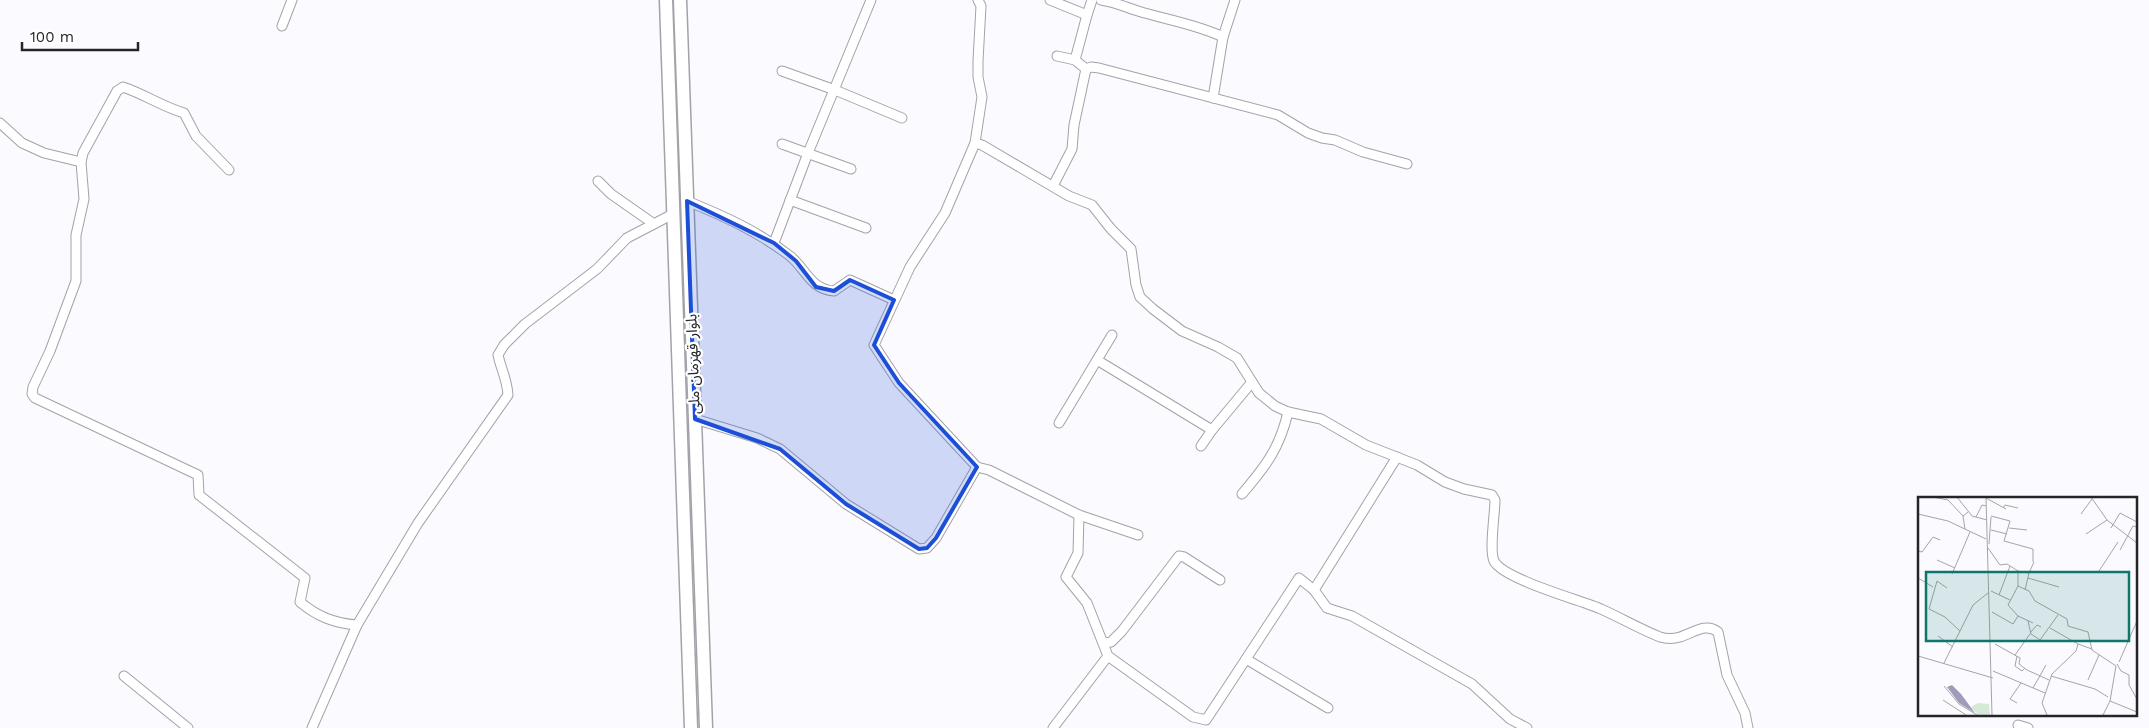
<svg xmlns="http://www.w3.org/2000/svg" width="2149" height="728" viewBox="0 0 2149 728" font-family="'Work Sans','Noto Sans Arabic',sans-serif">
	<style>
		.lines { fill: none; stroke-linecap: round; stroke-linejoin: round }
		.minor-casing { stroke: #a3a2a9; stroke-width: 11 }
		.highway-casing { stroke: #a3a2a9; stroke-width: 15 }
		.minor { stroke: #fff; stroke-width: 9 }
		.highway { stroke: #fff; stroke-width: 12 }
		.marked { fill: #1d4ed8; fill-opacity: 0.2; stroke: #1d4ed8; stroke-width: 4; stroke-linejoin: round }
		.labels { text-anchor: middle; stroke-width: 4.5; stroke-linejoin: round; paint-order: stroke }
		.street-label { font-size: 15px; fill: #252527; stroke: #fff }
		.inset-road { fill: none; stroke: #a5a5a8; stroke-width: 1 }
		.view { fill: #0f766e; fill-opacity: 0.15; stroke: #0f766e; stroke-width: 2.5 }
		.inset-edge { fill: none; stroke: #252527; stroke-width: 2.5 }
	</style>
	<rect width="100%" height="100%" fill="#fbfafe"/>
	<g class="lines">
		<g class="minor-casing">
			<g id="minor">
				<path d="M978,0L981,6L978,61V77L982,97L975,143L982,145L1069,196L1092,205L1111,229L1131,249L1136,285L1140,297L1153,309L1182,331L1218,347L1237,358L1259,393L1275,406L1288,412L1321,419L1366,445L1417,465L1445,482L1464,489L1492,495L1495,500C1495,513 1489,550 1494,561C1503,579 1580,600 1601,609C1621,618 1640,629 1660,637C1667,639 1673,639 1680,637C1693,633 1706,622 1718,632L1727,675L1745,713L1748,728"/>
				<polyline points="1050,0 1087,15 1092,0"/>
				<path d="M1101,0C1115,2 1125,7 1138,11C1167,20 1196,24 1223,37"/>
				<polyline points="282,26 292,0"/>
				<polyline points="1057,56 1075,60"/>
				<polyline points="1086,69 1091,67 1099,68 1278,115 1308,133 1322,138 1335,140 1363,152 1407,164"/>
				<polyline points="782,71 835,90 902,118"/>
				<polyline points="1213,98 1223,37 1235,0"/>
				<polyline points="0,123 22,143 44,153 81,162"/>
				<polyline points="975,143 945,213 910,267 874,345 899,383 977,467 989,470 1079,515 1138,535"/>
				<polyline points="782,144 851,169"/>
				<path d="M229,170L196,136L184,113C163,107 144,94 123,87L117,91L83,153L81,162L84,199L76,235V281L50,351L33,387L32,394L35,398L198,475L199,495L305,578L300,602C318,617 334,623 357,625"/>
				<polyline points="598,181 611,194 654,224"/>
				<polyline points="1053,186 1072,149 1074,125 1086,69 1075,60 1087,15"/>
				<polyline points="790,200 866,228"/>
				<path d="M687,201C724,216 759,232 790,256C807,270 810,289 834,291L850,280L894,300"/>
				<polyline points="774,243 808,153 871,0"/>
				<polyline points="1097,360 1212,430"/>
				<polyline points="695,419 757,438 780,449 846,504 919,549 927,548 936,538 977,467"/>
				<polyline points="1059,423 1112,335"/>
				<polyline points="1201,446 1212,430 1252,382"/>
				<path d="M1242,494C1265,467 1280,448 1288,412"/>
				<polyline points="1079,515 1078,553 1066,577 1087,603 1108,656 1193,717 1206,720 1299,578 1314,590 1327,608 1352,616 1472,684 1510,719 1527,728"/>
				<polyline points="1314,590 1397,457"/>
				<polyline points="1104,643 1111,642 1122,631 1179,556 1184,557 1220,580"/>
				<polyline points="1246,659 1328,708"/>
				<polyline points="124,676 188,728"/>
				<polyline points="2018,725 2028,728"/>
				<path d="M312,728L357,625L418,523L508,395C507,379 501,369 498,355L504,345L525,324L597,269L627,238L673,214"/>
				<polyline points="1053,728 1108,656"/>
			</g>
		</g>
		<g class="highway-casing">
			<g id="highway">
				<polyline points="666,0 691,728"/>
				<polyline points="680,0 706,728"/>
			</g>
		</g>
		<use href="#minor" class="minor"/>
		<use href="#highway" class="highway"/>
	</g>
	<path class="marked" d="M687,201L774,243L796,261L816,287L834,291L850,280L894,300L874,345L899,383L977,467L936,538L927,548L919,549L846,504L780,449L695,419Z"/>
	<g class="labels">
		<g class="street-label">
			<text transform="translate(693 364) rotate(-92)" y="5">بلوار قهرمان ملی</text>
		</g>
	</g>
	<g transform="translate(1918 497)">
		<rect width="219" height="219" fill="#fbfafe"/>
		<path d="M60,206L71,207L72,218H60L53,210Z" fill="#d6e8d6"/>
		<path d="M34,188L43,197L57,216L41,206L29,190Z" fill="#a19bbb"/>
		<path class="inset-road" d="M15,0L30,3L45,19M39,0L54,19L69,23M68,0L74,218M173,0L189,23L219,46M68,1L88,12M85,11L87,8L100,11M0,17L30,24L68,42M163,17L174,2M73,19L92,24L86,44L115,52V65M58,20L64,8L68,9M91,31L109,33M193,31L202,16L219,25M47,32L45,19L50,15M73,33L89,37M168,37L189,23M71,47L73,20M70,51L82,68L89,67L100,74V89L111,94L117,104L149,122L150,129L170,135L174,153L198,169L192,204L219,215M202,53L215,29L219,30M0,54L4,55L15,40L22,43M19,63L37,71M100,74L111,76L116,65M181,74L200,45M34,77L52,35M0,81L15,90M110,81L141,90M100,89L90,108L100,119L115,126M29,91L19,84L11,112L27,120L42,134M107,93L111,76M73,94L92,103M81,98L92,69M74,115L95,127L100,119M110,124L113,137L122,143L140,118M132,131L160,147M112,136L119,128L123,130M20,139L35,150M77,147L102,161L101,167L109,173L131,183M97,158L112,137M0,159L75,181M99,159L97,169L104,174L107,171M201,165L219,124M26,166L55,108L70,96M199,167L203,174L211,178V188L219,202M75,174L127,196M133,179L177,192L190,200M170,183L181,158M26,189L41,207L59,218M115,191L128,168M25,203L48,218M99,206L92,202L103,186M129,218L124,206L134,177L158,154L160,147L174,152M185,218L192,204"/>
		<path class="view" d="M8,75H211V144H8Z"/>
		<rect width="219" height="219" class="inset-edge"/>
	</g>
	<path d="M22 42v8h116v-8" fill="none" stroke="#252527" stroke-width="2.5"/>
	<text x="30" y="42" font-size="15" fill="#252527" stroke="#ffffff" stroke-width="4" paint-order="stroke">100 m</text>
</svg>
